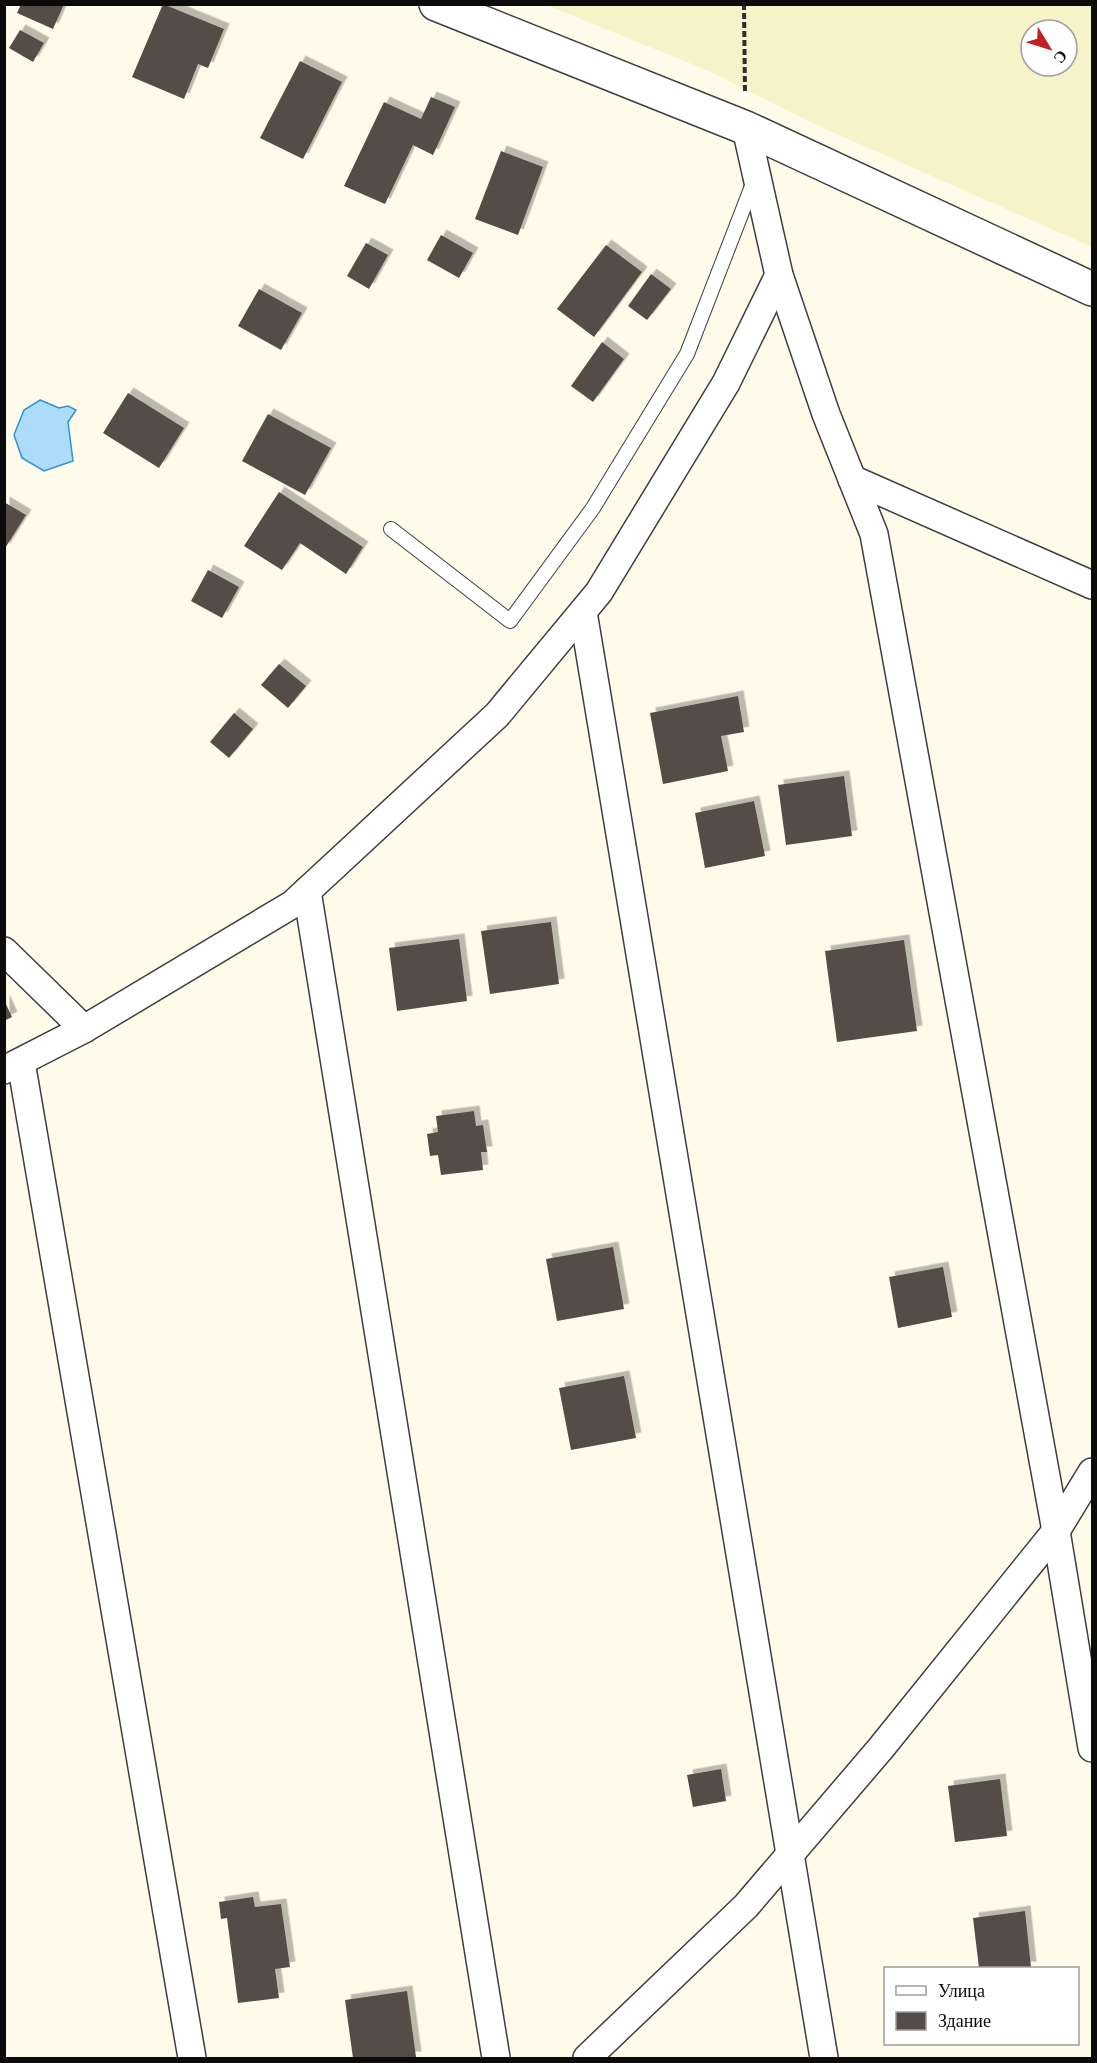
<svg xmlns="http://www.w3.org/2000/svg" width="1097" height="2063" viewBox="0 0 1097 2063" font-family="Georgia,serif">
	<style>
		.farmland { fill: #f6f2c9; fill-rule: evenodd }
		.water { fill: #acdcf9; stroke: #3092d3; stroke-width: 1.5 }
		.building { fill: #554c47; filter: url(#shadow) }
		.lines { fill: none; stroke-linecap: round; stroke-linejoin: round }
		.service-casing { stroke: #3e3e3e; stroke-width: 16 }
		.minor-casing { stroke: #3e3e3e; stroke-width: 30 }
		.tertiary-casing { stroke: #3e3e3e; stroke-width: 36 }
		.path { stroke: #2d2d2d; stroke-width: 4; stroke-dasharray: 6 3; stroke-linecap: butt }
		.service { stroke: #fff; stroke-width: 14 }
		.minor { stroke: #fff; stroke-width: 27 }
		.tertiary { stroke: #fff; stroke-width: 33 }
	</style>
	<defs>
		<filter id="shadow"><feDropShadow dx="5.5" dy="-5.5" stdDeviation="0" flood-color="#0004"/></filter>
	</defs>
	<rect width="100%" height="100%" fill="#fffbea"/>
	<path class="farmland" d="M546,5H1092V247L812,123L709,71ZM1031,30H1067V66H1031Z"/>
	<polygon class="water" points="40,400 59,408 68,406 76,410 68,422 73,461 44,471 22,458 14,435 24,410"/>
	<g class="building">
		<polygon points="21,4 64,4 53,29 17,13"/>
		<polygon points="163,4 224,29 208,68 198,64 184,99 132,77"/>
		<polygon points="20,30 44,43 33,62 9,48"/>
		<polygon points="300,61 342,82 303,159 260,138"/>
		<polygon points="431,97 455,107 433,155 413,145 385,204 344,186 384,102 421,119"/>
		<polygon points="501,151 543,167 518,235 475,219"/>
		<polygon points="441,235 473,253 459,278 427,260"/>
		<polygon points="366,243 388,255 369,289 347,276"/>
		<polygon points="606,245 642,272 594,337 557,309"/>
		<polygon points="651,274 671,289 647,320 628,306"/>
		<polygon points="259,289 302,313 281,350 238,326"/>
		<polygon points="602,342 624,359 593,402 571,386"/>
		<polygon points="128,393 184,428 159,468 103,433"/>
		<polygon points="268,414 331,448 305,495 242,461"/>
		<polygon points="279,492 363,547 346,574 300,543 282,570 244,546"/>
		<polygon points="4,502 26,515 4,550"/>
		<polygon points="208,570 239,587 222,618 191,601"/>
		<polygon points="279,664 306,686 288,708 261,685"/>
		<polygon points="738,696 744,732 721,736 728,771 663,784 650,713"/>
		<polygon points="234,713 253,729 229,758 210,742"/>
		<polygon points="844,776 852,836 786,845 778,785"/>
		<polygon points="754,801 765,856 705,868 695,813"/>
		<polygon points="551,922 559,984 490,994 481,931"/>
		<polygon points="459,939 467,1001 397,1011 389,948"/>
		<polygon points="904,940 917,1031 837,1042 825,951"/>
		<polygon points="4,1000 12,1017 4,1021"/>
		<polygon points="474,1111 476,1126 483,1125 487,1152 481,1152 483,1170 441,1175 438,1155 430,1156 427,1134 438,1132 436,1116"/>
		<polygon points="613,1247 624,1309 557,1321 546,1259"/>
		<polygon points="943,1267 952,1317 898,1328 889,1277"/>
		<polygon points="624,1376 636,1438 571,1450 559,1388"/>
		<polygon points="721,1769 726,1801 693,1807 687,1775"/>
		<polygon points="1000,1779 1007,1836 955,1842 948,1786"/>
		<polygon points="253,1897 255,1907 281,1904 290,1967 275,1969 279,1998 238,2003 227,1918 221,1919 219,1902"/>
		<polygon points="1025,1911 1031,1967 979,1968 973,1918"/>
		<polygon points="407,1991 416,2057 353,2058 345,2000"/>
	</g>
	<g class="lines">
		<g class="service-casing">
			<polyline id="service" points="391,529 510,621 593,508 687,354 754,181"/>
		</g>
		<g class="minor-casing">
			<g id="minor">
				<polyline points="746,128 779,275 826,414 874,534 1056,1531 1092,1748"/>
				<polyline points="852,479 1092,585"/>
				<polyline points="583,612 824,2058"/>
				<polyline points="307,891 496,2058"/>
				<polyline points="4,951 84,1029"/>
				<polyline points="21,1062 192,2058"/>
				<polyline points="4,1070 84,1029 293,904 497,715 599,592 726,383 779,275"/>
				<polyline points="587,2058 746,1906 881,1748 1056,1531 1092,1472"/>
			</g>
		</g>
		<g class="tertiary-casing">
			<polyline id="tertiary" points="436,4 746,128 1092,289"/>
		</g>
		<polyline class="path" points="744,4 745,94"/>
		<use href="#service" class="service"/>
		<use href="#minor" class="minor"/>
		<use href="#tertiary" class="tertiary"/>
	</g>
	<rect width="1097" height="2063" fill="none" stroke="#0b0b0b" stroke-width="12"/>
	<rect x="884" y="1967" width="195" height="78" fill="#ffffff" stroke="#9d9d9d" stroke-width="1.5"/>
	<rect x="896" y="1986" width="30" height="9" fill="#ffffff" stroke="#9d9d9d" stroke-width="1.5"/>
	<text x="938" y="1997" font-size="18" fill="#0b0b0b">Улица</text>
	<rect x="896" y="2012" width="30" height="18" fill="#554c47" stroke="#9d9d9d" stroke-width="1.5"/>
	<text x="938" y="2027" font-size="18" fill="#0b0b0b">Здание</text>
	<g transform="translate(1049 48) rotate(128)"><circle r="28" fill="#ffffff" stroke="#9d9d9d" stroke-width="1.5"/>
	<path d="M0-4.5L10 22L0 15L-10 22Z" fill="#c11e26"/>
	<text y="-9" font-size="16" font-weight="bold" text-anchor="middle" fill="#0b0b0b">С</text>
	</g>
</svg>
